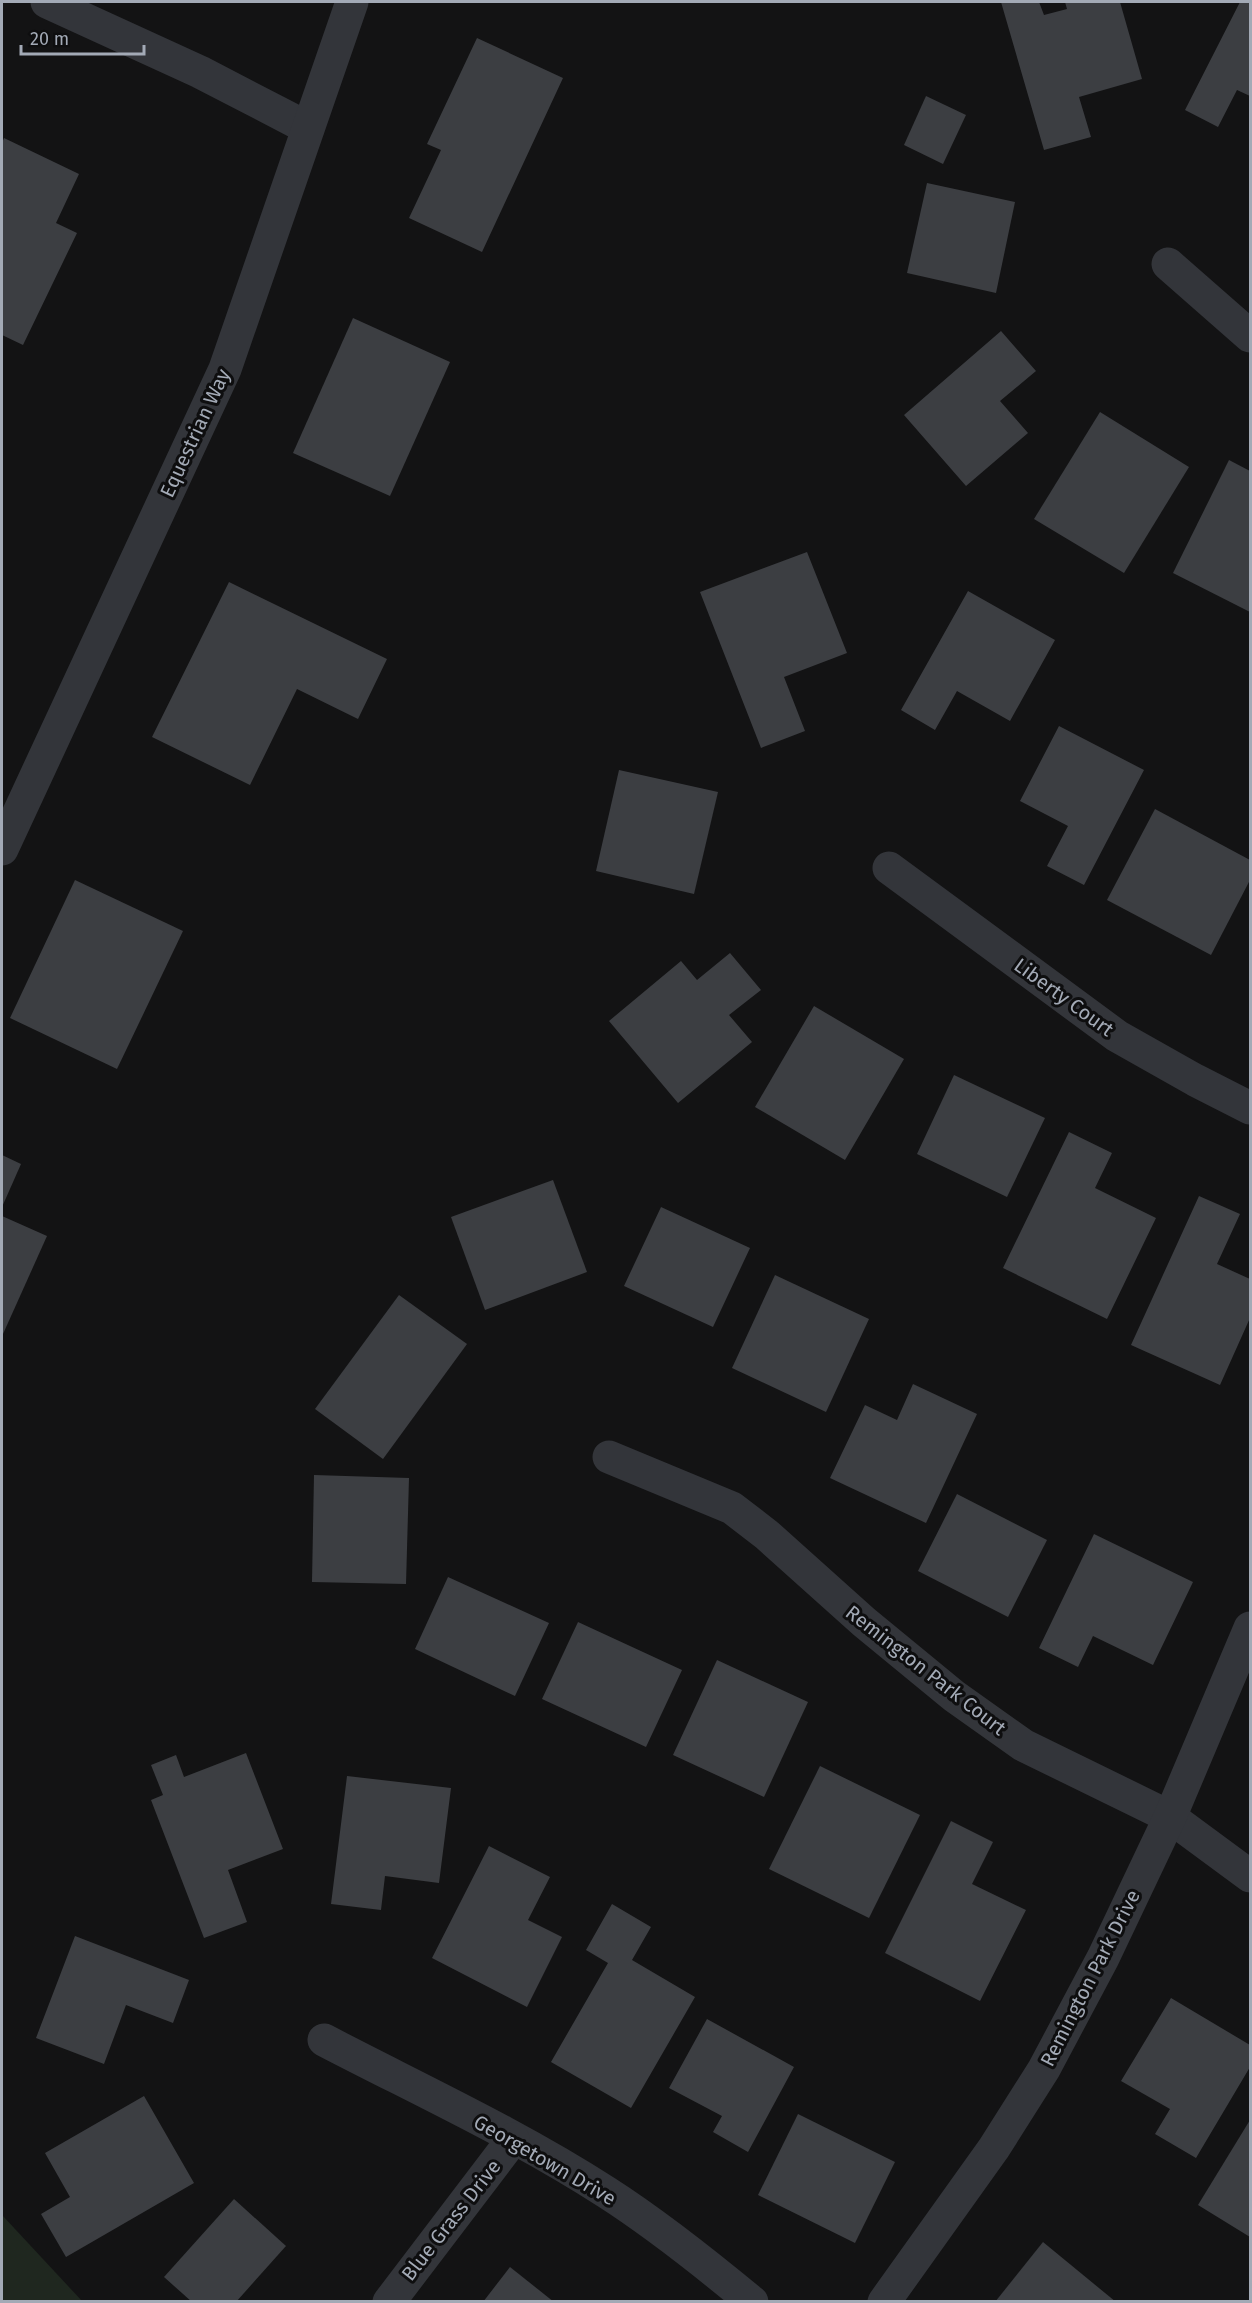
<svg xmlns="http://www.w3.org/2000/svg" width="1252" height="2303" viewBox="0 0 1252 2303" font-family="'Fira Sans',sans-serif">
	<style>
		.green { fill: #1f271f }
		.building { fill: #3c3e42 }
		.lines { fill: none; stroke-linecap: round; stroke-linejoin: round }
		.street { stroke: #33353a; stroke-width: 33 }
		.labels { text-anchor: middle; stroke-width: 6; stroke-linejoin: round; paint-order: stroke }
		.street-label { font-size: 20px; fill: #a3aab6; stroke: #0e0e0f }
	</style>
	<rect width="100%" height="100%" fill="#131314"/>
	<polygon class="green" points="2,2215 82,2301 2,2301"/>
	<g class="building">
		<polygon points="1001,2 1039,2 1044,15 1067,9 1065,2 1120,2 1142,79 1079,97 1091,137 1044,150"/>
		<polygon points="1240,2 1250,2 1250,96 1237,90 1218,127 1185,110"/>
		<polygon points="477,38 563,78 482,252 409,218 441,150 427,144"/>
		<polygon points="926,96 966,115 943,164 904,145"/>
		<polygon points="4,138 79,174 56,223 77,233 23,345 2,335 2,143"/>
		<polygon points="927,183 1015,202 996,293 907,273"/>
		<polygon points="353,318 450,362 390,496 293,453"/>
		<polygon points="1001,331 1036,371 1000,401 1028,433 966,486 904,415"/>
		<polygon points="1100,412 1189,467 1124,573 1034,519"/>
		<polygon points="1229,460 1250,471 1250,612 1173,573"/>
		<polygon points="807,552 847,653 784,677 805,731 761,748 700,592"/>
		<polygon points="229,582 387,659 358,719 297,689 250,785 152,737"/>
		<polygon points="968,591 1055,640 1010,721 957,691 935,730 901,710"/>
		<polygon points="1059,726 1144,770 1084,885 1047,866 1068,826 1020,801"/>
		<polygon points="619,770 718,792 694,894 596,871"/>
		<polygon points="1155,809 1250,860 1250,880 1211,955 1107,900"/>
		<polygon points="75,880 183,931 117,1069 10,1018"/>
		<polygon points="730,953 761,990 729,1015 752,1042 678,1103 609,1021 681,961 697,980"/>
		<polygon points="814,1006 904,1059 845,1160 755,1107"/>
		<polygon points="954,1075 1045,1118 1007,1197 917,1154"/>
		<polygon points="1069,1132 1112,1153 1095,1188 1156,1218 1107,1319 1003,1268"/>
		<polygon points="2,1155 21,1164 2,1207"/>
		<polygon points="553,1180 587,1272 485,1310 451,1217"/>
		<polygon points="1199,1196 1240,1214 1217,1264 1250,1279 1250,1318 1220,1385 1131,1345"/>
		<polygon points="661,1207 750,1248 713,1327 624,1286"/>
		<polygon points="2,1216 47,1236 3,1334 2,1333"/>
		<polygon points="775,1275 869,1319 826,1412 732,1368"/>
		<polygon points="399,1295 467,1344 383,1459 315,1409"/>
		<polygon points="913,1384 977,1414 926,1523 830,1478 865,1405 897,1420"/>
		<polygon points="314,1475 409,1478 406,1584 312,1582"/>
		<polygon points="957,1494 1047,1540 1008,1617 918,1571"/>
		<polygon points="1094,1534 1193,1582 1153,1665 1093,1636 1078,1667 1039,1648"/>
		<polygon points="448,1577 549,1623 515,1696 415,1649"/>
		<polygon points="578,1622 682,1670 646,1747 542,1699"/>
		<polygon points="717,1660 808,1702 764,1797 673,1755"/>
		<polygon points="246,1753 283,1849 228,1870 247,1922 204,1938 151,1800 163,1795 151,1765 176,1755 184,1777"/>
		<polygon points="820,1766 920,1815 869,1918 769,1869"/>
		<polygon points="347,1776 451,1788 439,1883 385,1876 381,1910 331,1904"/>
		<polygon points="951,1821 993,1842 972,1884 1026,1910 980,2001 885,1953"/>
		<polygon points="489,1846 550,1877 528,1920 562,1937 527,2007 432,1958"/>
		<polygon points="612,1904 651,1927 632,1960 695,1997 631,2108 551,2062 608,1963 586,1950"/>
		<polygon points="75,1936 189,1980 173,2023 126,2005 104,2064 36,2038"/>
		<polygon points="1171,1998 1250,2045 1250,2067 1196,2158 1155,2134 1170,2109 1121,2081"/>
		<polygon points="707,2019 794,2067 748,2152 713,2132 722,2116 669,2088"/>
		<polygon points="144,2096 194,2183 66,2257 41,2214 70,2197 45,2153"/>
		<polygon points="798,2114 895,2162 855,2243 758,2195"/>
		<polygon points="1250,2120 1250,2237 1198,2205"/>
		<polygon points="234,2199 286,2246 236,2302 192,2302 164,2277"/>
		<polygon points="1043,2242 1116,2302 995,2302"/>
		<polygon points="510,2267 554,2302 483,2302"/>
	</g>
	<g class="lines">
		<g class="street">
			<polyline points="47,2 200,72 308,128"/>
			<polyline points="1168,264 1250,336"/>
			<polyline points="2,849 225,369 352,2"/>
			<polyline points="889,868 1117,1036 1195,1080 1250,1108"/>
			<polyline points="609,1457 732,1508 767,1535 864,1622 954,1696 1023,1745 1170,1817 1250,1876"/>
			<path d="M324,2040C418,2089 516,2134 606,2192C656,2224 705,2263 752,2302"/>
			<polyline points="389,2302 513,2139"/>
			<polyline points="884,2302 994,2148 1044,2069 1103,1958 1170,1817 1250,1628"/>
		</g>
	</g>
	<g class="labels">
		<g class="street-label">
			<text transform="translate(195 433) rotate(-65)" y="7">Equestrian Way</text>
			<text transform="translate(1064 997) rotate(36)" y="7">Liberty Court</text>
			<text transform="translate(926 1670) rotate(38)" y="7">Remington Park Court</text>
			<text transform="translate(1090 1978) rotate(-63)" y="7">Remington Park Drive</text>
			<text transform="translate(545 2160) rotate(30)" y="7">Georgetown Drive</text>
			<text transform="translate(451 2220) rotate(-52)" y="7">Blue Grass Drive</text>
		</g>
	</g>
	<rect width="1252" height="2303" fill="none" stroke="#a3aab6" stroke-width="6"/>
	<path d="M21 45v9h123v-9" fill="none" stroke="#a3aab6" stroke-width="3"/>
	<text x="30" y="45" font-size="18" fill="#a3aab6" stroke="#0e0e0f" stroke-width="4.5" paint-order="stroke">20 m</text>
</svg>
